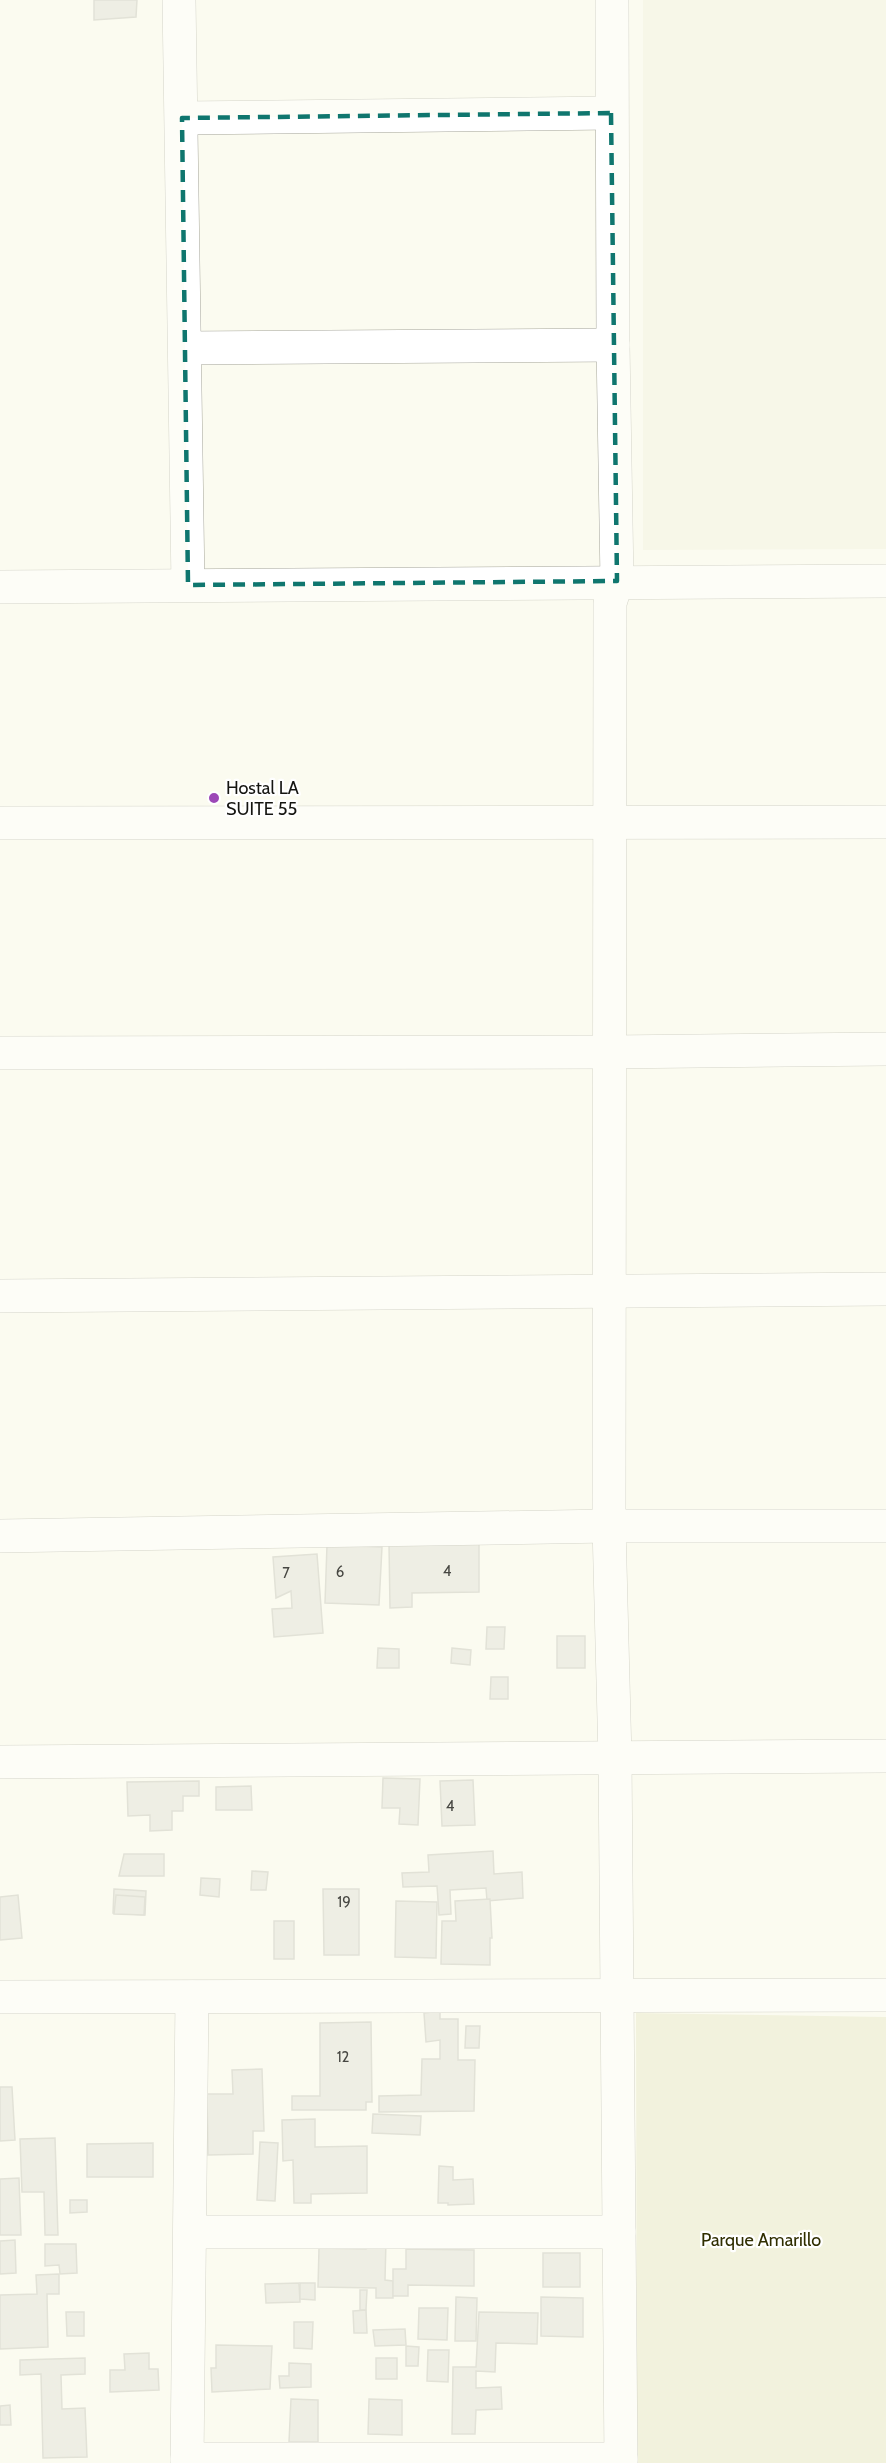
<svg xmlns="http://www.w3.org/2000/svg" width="886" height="2463" viewBox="0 0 886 2463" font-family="Cabin,sans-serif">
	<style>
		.built { fill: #f1f1de }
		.green { fill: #e6e7c5 }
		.building { fill: #deded4; stroke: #c3c3b9; stroke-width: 1.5 }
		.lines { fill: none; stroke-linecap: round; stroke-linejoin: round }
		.minor-casing { stroke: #a7a79c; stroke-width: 34 }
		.minor { stroke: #fff; stroke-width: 33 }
		.marked { fill: none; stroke: #0f766e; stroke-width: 4.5; stroke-dasharray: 12 8; stroke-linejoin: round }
		.poi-dot { fill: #9c48b7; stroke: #fff; stroke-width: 2 }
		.labels { text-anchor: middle; stroke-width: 4.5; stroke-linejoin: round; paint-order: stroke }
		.number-label { font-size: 15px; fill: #474742 }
		.poi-label { font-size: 18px; fill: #151511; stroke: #fff; text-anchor: start }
		.park-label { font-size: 18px; fill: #302e00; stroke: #fff }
	</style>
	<rect width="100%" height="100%" fill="#fbfbf0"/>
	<polygon class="built" points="643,0 886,0 886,549 643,550"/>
	<polygon class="green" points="636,2013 886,2017 886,2463 637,2463"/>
	<g class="building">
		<polygon points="94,0 137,0 136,17 94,20"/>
		<polygon points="389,1544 479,1544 479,1592 412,1593 412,1607 390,1608"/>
		<polygon points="327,1545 382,1547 379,1605 325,1603"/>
		<polygon points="317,1554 323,1633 274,1637 272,1609 292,1608 291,1591 276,1598 273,1557"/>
		<polygon points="487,1627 505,1627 504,1649 486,1649"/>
		<rect x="557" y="1636" width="28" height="32"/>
		<polygon points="378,1648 399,1649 399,1668 377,1668"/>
		<polygon points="452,1648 471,1650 470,1665 451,1663"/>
		<polygon points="491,1677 508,1677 508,1699 490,1699"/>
		<polygon points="383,1778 420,1779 418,1825 399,1824 400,1808 382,1808"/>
		<polygon points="473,1780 475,1825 442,1826 440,1781"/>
		<polygon points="199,1781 199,1796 183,1796 183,1811 172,1811 172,1830 150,1831 150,1815 128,1816 127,1782"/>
		<polygon points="251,1786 252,1810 216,1810 216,1787"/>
		<polygon points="493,1851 494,1874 522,1872 523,1898 487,1901 486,1888 450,1890 451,1914 439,1915 437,1886 403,1887 402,1873 429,1872 428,1855"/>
		<polygon points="124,1854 164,1854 164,1876 119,1876"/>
		<polygon points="252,1871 268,1872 266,1890 251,1890"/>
		<polygon points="201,1878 220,1879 219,1897 200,1895"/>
		<polygon points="114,1889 146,1891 145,1915 113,1913"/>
		<polygon points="323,1889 359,1889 359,1955 324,1955"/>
		<polygon points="18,1895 22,1938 0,1940 0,1897"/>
		<polygon points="116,1895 145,1897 144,1915 114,1914"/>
		<polygon points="490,1899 492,1938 490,1938 490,1965 441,1964 442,1921 456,1921 455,1901"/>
		<polygon points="396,1901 437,1902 436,1958 395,1957"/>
		<rect x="274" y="1921" width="20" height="38"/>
		<polygon points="440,2011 440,2019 458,2019 458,2060 475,2060 474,2111 379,2112 379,2096 421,2095 422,2059 440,2059 440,2040 426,2042 424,2013"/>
		<polygon points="371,2022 372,2102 366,2102 366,2110 292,2110 292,2096 320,2096 320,2023"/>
		<polygon points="466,2026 480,2026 479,2048 465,2048"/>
		<polygon points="262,2069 264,2131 253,2131 253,2154 208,2155 207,2094 233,2094 232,2070"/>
		<polygon points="0,2087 12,2087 15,2140 0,2141"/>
		<polygon points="373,2114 421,2116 420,2135 372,2133"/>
		<polygon points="315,2119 315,2147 367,2146 367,2193 311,2194 311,2203 294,2203 293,2160 283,2161 282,2120"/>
		<polygon points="55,2138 58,2235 45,2235 44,2192 22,2192 20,2139"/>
		<polygon points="260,2142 278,2143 275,2201 257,2200"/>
		<polygon points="153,2143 153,2177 87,2177 87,2144"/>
		<polygon points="439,2166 453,2167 453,2180 473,2179 474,2204 448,2205 448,2203 438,2203"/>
		<polygon points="19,2178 21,2235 0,2235 0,2179"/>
		<polygon points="70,2200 87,2200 87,2212 70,2213"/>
		<polygon points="15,2240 16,2273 0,2274 0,2241"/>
		<polygon points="366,2241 386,2241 385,2280 393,2281 393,2298 376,2298 376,2288 318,2287 319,2248 366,2249"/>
		<polygon points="45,2244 76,2244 77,2273 60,2274 59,2265 45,2266"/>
		<polygon points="406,2249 474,2250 474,2286 408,2285 408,2296 393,2296 393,2269 406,2269"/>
		<rect x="543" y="2253" width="37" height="34"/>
		<polygon points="59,2274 59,2294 47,2294 48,2347 0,2349 0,2295 37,2294 36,2275"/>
		<polygon points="299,2283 300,2302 266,2303 265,2284"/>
		<polygon points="300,2283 315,2283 315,2300 300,2299"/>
		<polygon points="360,2290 367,2290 366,2310 360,2310"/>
		<polygon points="456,2297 477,2298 476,2341 455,2341"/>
		<polygon points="541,2297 583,2298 583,2337 541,2336"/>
		<polygon points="419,2308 448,2308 447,2340 418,2339"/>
		<polygon points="366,2310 367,2333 354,2333 353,2311"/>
		<polygon points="66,2312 84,2312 84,2336 67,2336"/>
		<polygon points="479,2312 538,2313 537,2344 496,2343 495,2372 476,2371 476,2388 501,2387 502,2409 476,2410 475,2434 452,2434 453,2367 476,2367"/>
		<polygon points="294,2322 313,2322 312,2349 294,2348"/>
		<polygon points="405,2329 406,2345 375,2346 373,2330"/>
		<polygon points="216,2345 272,2346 270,2389 212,2392 211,2368 216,2368"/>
		<polygon points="406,2346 419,2347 418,2366 406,2366"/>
		<polygon points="428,2350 449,2350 448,2382 427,2381"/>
		<polygon points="149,2353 149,2369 158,2369 159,2390 110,2392 110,2370 125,2370 124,2354"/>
		<polygon points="85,2358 85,2374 61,2375 62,2409 85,2408 87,2457 43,2458 41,2374 20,2375 20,2360"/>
		<rect x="376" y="2358" width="21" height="21"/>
		<polygon points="289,2363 311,2364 311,2387 280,2388 279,2376 289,2376"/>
		<polygon points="291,2399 318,2400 318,2442 289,2442"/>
		<polygon points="369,2399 402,2400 402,2435 368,2434"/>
		<polygon points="10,2405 11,2425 0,2425 0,2406"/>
	</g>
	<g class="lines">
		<g class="minor-casing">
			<g id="minor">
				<polyline points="179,0 188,585"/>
				<polyline points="612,0 613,345 617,581 610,603 609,1526 615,1758 621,2463"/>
				<polyline points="182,118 611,113"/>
				<polyline points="185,348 613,345"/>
				<polyline points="0,587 886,581"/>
				<polyline points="0,823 886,822"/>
				<polyline points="0,1053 611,1052 886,1049"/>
				<polyline points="0,1296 886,1289"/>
				<polyline points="0,1536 609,1526 886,1526"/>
				<polyline points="0,1762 886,1756"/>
				<polyline points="0,1997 886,1995"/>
				<polyline points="190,2232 619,2232"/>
				<polyline points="187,2459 621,2459"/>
				<polyline points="187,2463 192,1997"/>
			</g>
		</g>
		<use href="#minor" class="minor"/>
	</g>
	<path d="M0 0H886V2463H0ZM611,113L617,581L188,585L182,118Z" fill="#fbfbf0" fill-opacity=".55" fill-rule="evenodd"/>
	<path class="marked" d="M611,113L617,581L188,585L182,118Z"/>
	<circle class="poi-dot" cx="214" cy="798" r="6"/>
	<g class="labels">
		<g class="number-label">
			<text x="447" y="1576">4</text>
			<text x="340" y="1577">6</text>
			<text x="286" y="1578">7</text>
			<text x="450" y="1811">4</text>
			<text x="344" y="1907">19</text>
			<text x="343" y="2062">12</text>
		</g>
		<g class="poi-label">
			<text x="226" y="794">Hostal LA<tspan x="226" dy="21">SUITE 55</tspan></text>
		</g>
		<g class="park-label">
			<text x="761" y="2246">Parque Amarillo</text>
		</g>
	</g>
</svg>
